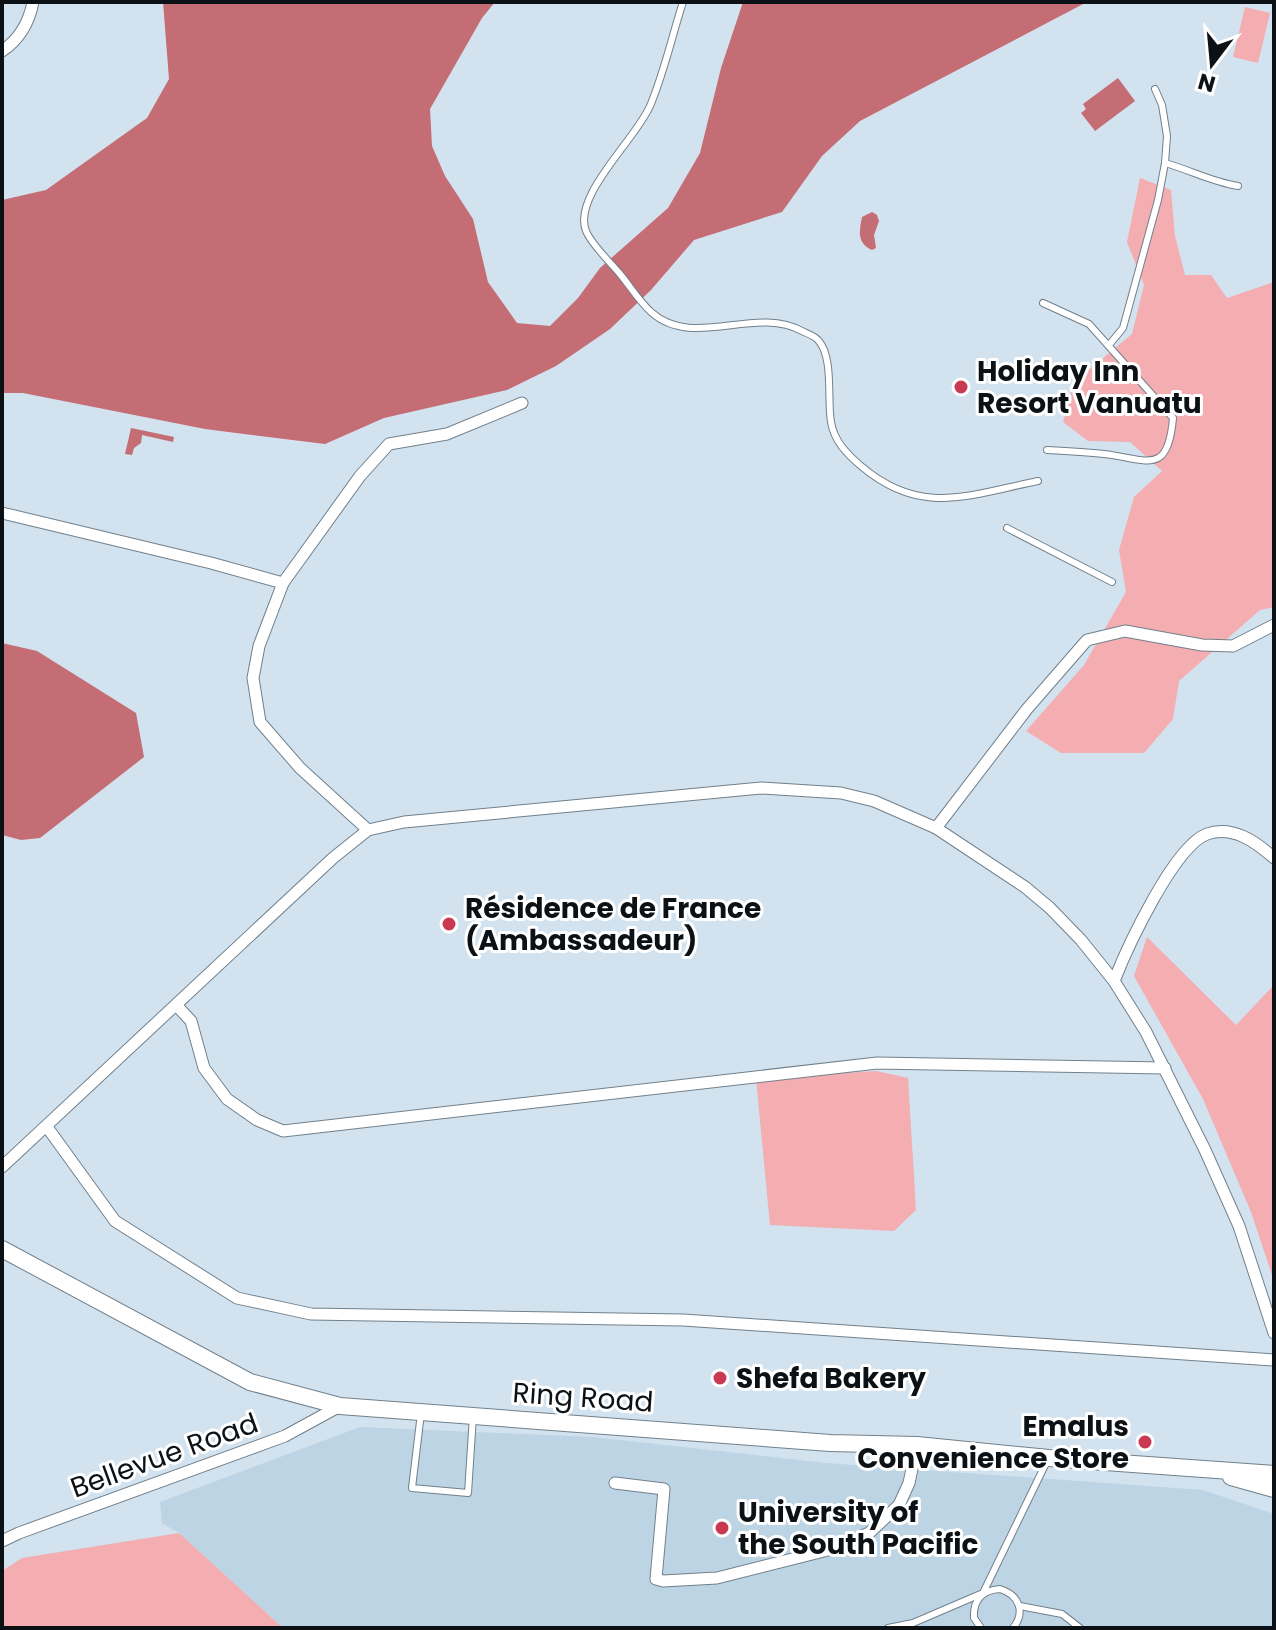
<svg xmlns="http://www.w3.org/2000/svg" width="1276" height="1630" viewBox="0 0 1276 1630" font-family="Poppins,sans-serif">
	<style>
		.built { fill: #bdd4e5 }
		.green { fill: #f4adb1 }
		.water { fill: #c46d74 }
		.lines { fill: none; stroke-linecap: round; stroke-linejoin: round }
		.lane-casing { stroke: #71808b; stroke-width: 8 }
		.street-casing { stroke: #71808b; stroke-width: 13 }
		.secondary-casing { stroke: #71808b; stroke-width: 18 }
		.lane { stroke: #fff; stroke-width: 6 }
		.street { stroke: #fff; stroke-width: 11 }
		.secondary { stroke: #fff; stroke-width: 16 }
		.poi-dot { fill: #ca3952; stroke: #fff; stroke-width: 3 }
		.labels { text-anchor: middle; stroke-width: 6; stroke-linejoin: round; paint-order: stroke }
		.poi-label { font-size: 28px; font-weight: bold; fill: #0b1115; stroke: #fff; text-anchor: start }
		.street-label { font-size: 28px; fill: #0b1115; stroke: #fff }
	</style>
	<rect width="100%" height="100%" fill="#d2e2ef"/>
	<polygon class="built" points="360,1427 593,1437 826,1463 1203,1490 1274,1514 1274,1628 283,1628 179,1533 162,1523 160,1502"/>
	<g class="green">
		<polygon points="1245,7 1270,13 1258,63 1233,57"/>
		<polygon points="1140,178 1171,190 1175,236 1185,275 1211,275 1227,298 1274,282 1274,607 1260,610 1179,681 1173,719 1144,753 1061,753 1026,731 1084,665 1126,592 1119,550 1134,497 1162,471 1130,442 1088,441 1063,422 1074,382 1132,334 1144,285 1127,242"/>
		<polygon points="1147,937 1236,1025 1274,985 1274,1281 1251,1212 1203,1099 1134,976"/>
		<polygon points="876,1071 908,1078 916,1210 894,1231 770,1225 756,1079"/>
		<polygon points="179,1533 283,1628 2,1628 2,1571 22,1558"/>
	</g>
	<g class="water">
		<polygon points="163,2 495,2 482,18 430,109 432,146 445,176 473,219 488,282 517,323 550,326 578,298 600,268 668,208 700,153 721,68 743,2 1087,2 860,121 822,156 782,212 694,240 651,290 610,329 556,366 507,390 384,418 325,444 205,429 23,393 2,393 2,200 46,190 147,118 169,79"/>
		<polygon points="1118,78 1135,101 1095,131 1081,113 1086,109 1083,104"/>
		<path d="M872,212L877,215L879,221L874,235L876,248L872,250C857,243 859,232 862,217Z"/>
		<polygon points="131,428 174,437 173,442 142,435 141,443 134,448 132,455 125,454"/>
		<polygon points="2,643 37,651 136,713 144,757 40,838 21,840 2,835"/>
	</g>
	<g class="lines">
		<g class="lane-casing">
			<g id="lane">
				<path d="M683,2C672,36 664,73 650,106C636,139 572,196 586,231C591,244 611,263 620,274C630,286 639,301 651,312C693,350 755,305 802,331C806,333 815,336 818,340C834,357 827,400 831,422C834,441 847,454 861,466C921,517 968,495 1038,481"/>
				<path d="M1165,163C1190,170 1212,182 1238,186"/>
				<path d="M1043,303L1089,324L1173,418C1168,477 1147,459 1104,454C1085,452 1066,451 1047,450"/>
				<polyline points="1109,345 1123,328 1158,200 1165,163 1167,136 1162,105 1155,89"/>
				<polyline points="1007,528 1112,582"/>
				<polyline points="421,1413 412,1488 468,1493 473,1416"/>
				<polyline points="1020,1606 1062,1614 1080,1628"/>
				<polyline points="888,1628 913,1623 983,1593 1047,1461"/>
				<path d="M981,1628L974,1618C973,1600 982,1590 1000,1589C1019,1595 1026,1612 1013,1628"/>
			</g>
		</g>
		<g class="street-casing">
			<g id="street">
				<path d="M2,51C20,39 29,23 33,2"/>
				<polyline points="2,513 211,563 283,583"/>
				<polyline points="936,828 1027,709 1087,640 1125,631 1202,645 1233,646 1274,625"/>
				<polyline points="368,830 300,768 260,722 253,678 259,646 283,583 360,476 389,444 447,434 522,403"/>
				<path d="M1114,981C1127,948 1174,846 1207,834C1233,825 1256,842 1274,858"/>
				<polyline points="177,1006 191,1021 204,1068 227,1099 257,1120 283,1131 877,1063 1165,1068"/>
				<polyline points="47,1127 115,1221 237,1298 311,1314 683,1320 1274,1360"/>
				<polyline points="2,1167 333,858 368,830 404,822 761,788 841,793 874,801 936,828 1025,887 1050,908 1081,940 1114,981 1146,1032 1205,1150 1239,1226 1274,1333"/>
				<polyline points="615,1483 664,1489 656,1579 663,1581 717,1578 836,1548 869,1533 899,1505 909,1483 917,1445"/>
				<polyline points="2,1541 19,1533 285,1436 340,1406"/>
			</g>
		</g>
		<g class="secondary-casing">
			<g id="secondary">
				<polyline points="2,1249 250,1382 340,1406 830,1443 917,1445 1049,1458 1274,1474"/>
				<polyline points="1231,1477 1274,1489"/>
			</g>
		</g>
		<use href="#lane" class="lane"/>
		<use href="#street" class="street"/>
		<use href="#secondary" class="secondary"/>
	</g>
	<g class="poi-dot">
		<circle cx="961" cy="387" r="8"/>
		<circle cx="449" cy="924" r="8"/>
		<circle cx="720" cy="1378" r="8"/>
		<circle cx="1145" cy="1442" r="8"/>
		<circle cx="722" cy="1528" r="8"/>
	</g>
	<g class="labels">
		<g class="poi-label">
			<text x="977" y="381">Holiday Inn<tspan x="977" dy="32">Resort Vanuatu</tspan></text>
			<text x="465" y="918">Résidence de France<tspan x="465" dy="32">(Ambassadeur)</tspan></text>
			<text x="736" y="1388">Shefa Bakery</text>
			<text x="1129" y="1436" text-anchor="end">Emalus<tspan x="1129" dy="32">Convenience Store</tspan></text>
			<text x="738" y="1522">University of<tspan x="738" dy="32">the South Pacific</tspan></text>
		</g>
		<g class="street-label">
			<text transform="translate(583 1397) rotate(4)" y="10">Ring Road</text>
			<text transform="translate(164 1455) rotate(-20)" y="10">Bellevue Road</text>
		</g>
	</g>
	<rect width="1276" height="1630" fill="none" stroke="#0b1115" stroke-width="8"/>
	<g transform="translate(1212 64) rotate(196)" stroke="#ffffff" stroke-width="6" paint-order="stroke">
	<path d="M0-6L14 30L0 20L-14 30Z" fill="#0b1115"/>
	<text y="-12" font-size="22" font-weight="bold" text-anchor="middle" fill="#0b1115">N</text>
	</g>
</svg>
